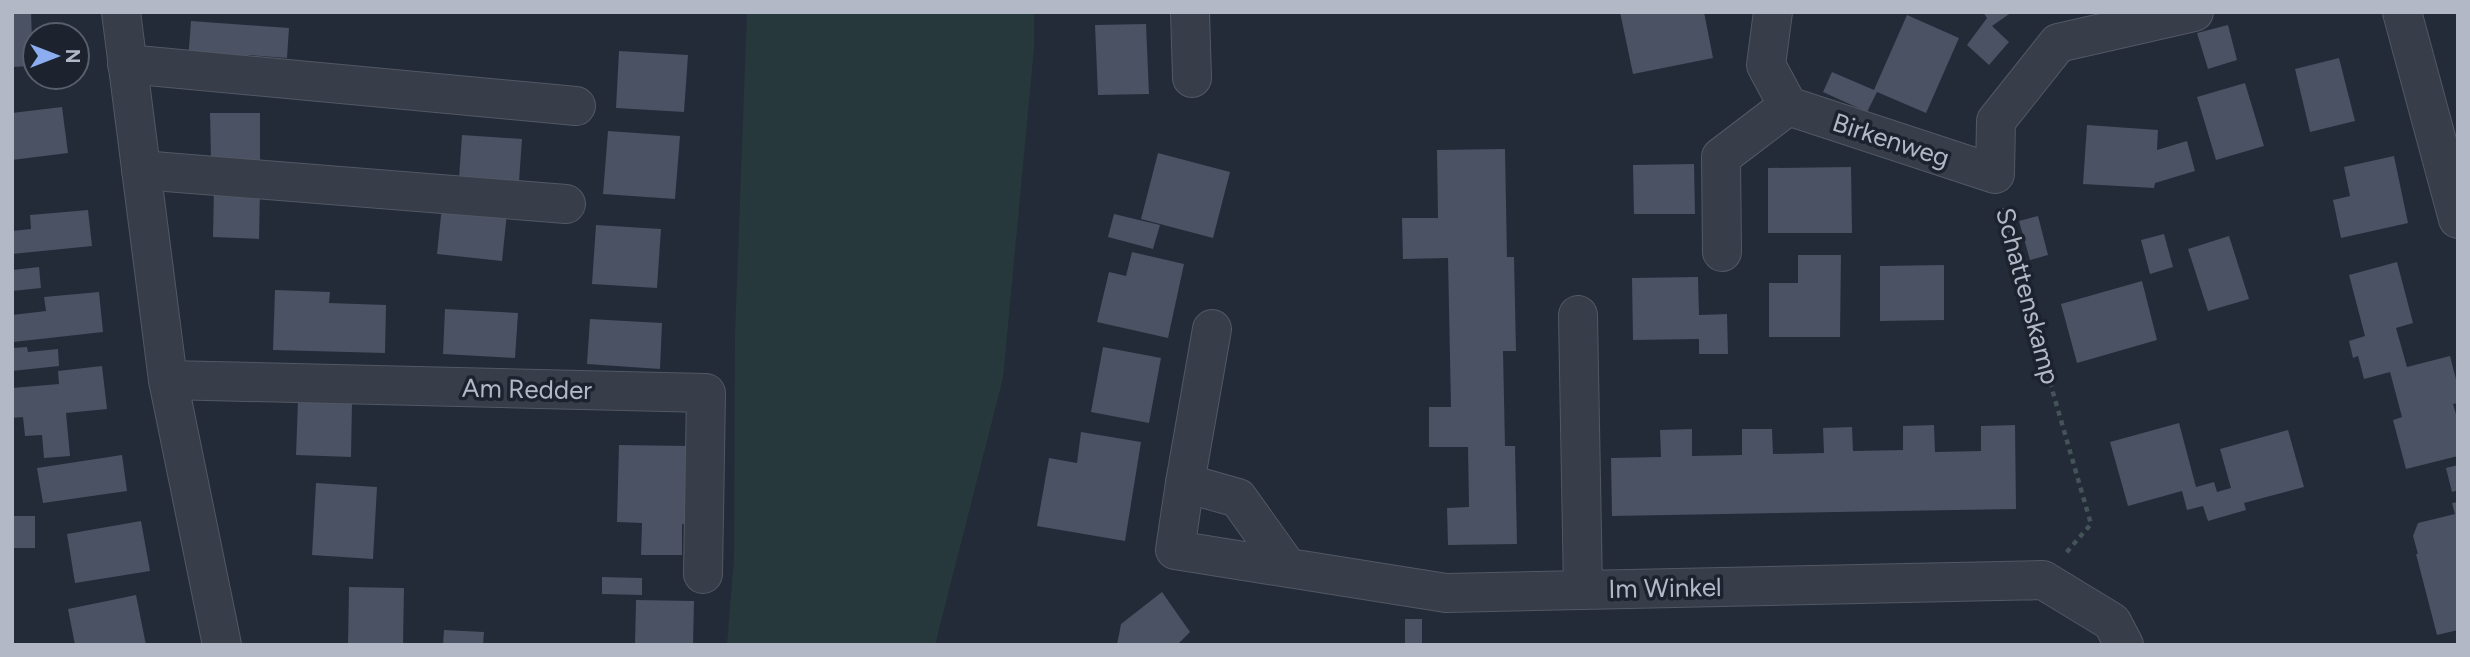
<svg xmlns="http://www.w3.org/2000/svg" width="2470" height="657" viewBox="0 0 2470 657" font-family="Figtree,sans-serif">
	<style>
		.green { fill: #26383b }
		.building { fill: #4a5263 }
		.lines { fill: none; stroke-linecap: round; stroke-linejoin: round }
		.minor-casing { stroke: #525864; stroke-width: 40 }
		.path { stroke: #435357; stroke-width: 4.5; stroke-dasharray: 5 5; stroke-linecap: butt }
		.minor { stroke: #373e49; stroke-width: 38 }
		.labels { text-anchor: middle; stroke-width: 7; stroke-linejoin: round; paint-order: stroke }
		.street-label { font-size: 26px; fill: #b2b8c5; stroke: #1c232e }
	</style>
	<rect width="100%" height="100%" fill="#232b39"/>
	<polygon class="green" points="747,12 1034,12 1034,48 1003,378 935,645 727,645 734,558 735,335"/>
	<g class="building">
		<polygon points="12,12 31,12 33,66 12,67"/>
		<polygon points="1620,12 1704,12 1713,58 1633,74"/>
		<polygon points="1983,12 2012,12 1992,26 2009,42 1989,65 1967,45 1987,18"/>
		<polygon points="1907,15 1959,38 1926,113 1877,92 1867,112 1823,92 1832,72 1874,90"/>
		<polygon points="191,21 289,28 287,58 248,55 247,66 188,61"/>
		<polygon points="1146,24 1149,94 1098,95 1095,25"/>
		<polygon points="2228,25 2237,60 2208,69 2197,33"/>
		<polygon points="619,51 688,55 684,112 616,108"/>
		<polygon points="2339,58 2355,121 2310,132 2295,69"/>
		<polygon points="2245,83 2264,146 2216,160 2197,97"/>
		<polygon points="62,107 68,153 12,160 12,113"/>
		<polygon points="210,113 260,113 260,160 211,160"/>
		<polygon points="2087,125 2158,130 2157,150 2187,141 2195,171 2155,183 2154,188 2083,184"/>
		<polygon points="608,131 680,136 675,199 603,194"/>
		<polygon points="462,135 522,139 519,182 459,178"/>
		<polygon points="1505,149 1507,257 1514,257 1516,351 1503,351 1505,446 1515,446 1517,544 1448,545 1447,508 1469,507 1468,447 1429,447 1429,407 1451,407 1448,258 1403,259 1402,218 1438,218 1437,150"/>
		<polygon points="1158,153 1230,172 1213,238 1141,219"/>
		<polygon points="2394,156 2408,223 2341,238 2333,200 2350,196 2344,167"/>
		<polygon points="1694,164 1695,214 1634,214 1633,165"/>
		<polygon points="1851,167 1852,233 1768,233 1768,168"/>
		<polygon points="214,188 260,190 259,239 213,237"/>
		<polygon points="442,206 507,213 502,261 437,254"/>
		<polygon points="88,210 92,246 12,254 12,231 31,229 30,215"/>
		<polygon points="1114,214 1160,225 1153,249 1108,237"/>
		<polygon points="2038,216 2048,255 2030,260 2019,221"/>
		<polygon points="596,225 661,229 657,288 592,284"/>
		<polygon points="2164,234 2173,267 2150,274 2141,240"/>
		<polygon points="2229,236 2249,299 2208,311 2188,249"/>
		<polygon points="1132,252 1184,264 1168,338 1097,322 1109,272 1126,276"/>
		<polygon points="1798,255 1841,255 1840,337 1769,337 1769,283 1798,283"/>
		<polygon points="2397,262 2413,323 2396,328 2407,367 2450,356 2458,387 2458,403 2453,404 2458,421 2458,456 2406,469 2393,420 2402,417 2390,372 2364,379 2358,356 2353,358 2349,341 2365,336 2349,275"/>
		<polygon points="1944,265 1944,320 1880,321 1880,266"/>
		<polygon points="39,267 41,288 12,291 12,270"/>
		<polygon points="1698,277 1699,315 1727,314 1728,354 1699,354 1699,339 1633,340 1632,278"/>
		<polygon points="2142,281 2157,340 2077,363 2061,304"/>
		<polygon points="275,290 330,292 329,303 386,305 385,353 273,350"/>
		<polygon points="99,292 103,332 13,342 12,315 46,311 44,297"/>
		<polygon points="445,309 518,313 515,358 443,354"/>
		<polygon points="590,319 662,323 660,369 587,364"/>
		<polygon points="27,347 28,352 58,349 59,366 12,371 12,348"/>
		<polygon points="1103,347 1161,358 1149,423 1091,412"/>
		<polygon points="102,366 107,409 66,413 70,456 44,458 42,435 25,436 23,417 12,418 12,388 59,384 58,371"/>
		<polygon points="298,400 352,402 351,457 296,455"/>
		<polygon points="2179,423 2196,487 2214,482 2217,492 2231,488 2220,449 2288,430 2304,487 2244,503 2246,510 2208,521 2203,506 2187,510 2182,491 2128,506 2110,442"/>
		<polygon points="1934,425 1935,452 1981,451 1981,426 2015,425 2016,509 1612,516 1611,458 1661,457 1660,430 1692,429 1692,456 1742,455 1742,429 1772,429 1773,454 1824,453 1823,428 1852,427 1853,451 1903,450 1903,426"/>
		<polygon points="1081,432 1141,442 1125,541 1037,526 1049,458 1077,463"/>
		<polygon points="619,445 688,446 687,524 682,524 682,555 641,555 642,523 617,522"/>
		<polygon points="122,455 127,491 43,503 37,468"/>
		<polygon points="2458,465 2458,490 2452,492 2446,468"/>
		<polygon points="316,483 377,487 373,559 312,555"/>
		<polygon points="2458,502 2458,630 2437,635 2416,554 2418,554 2413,536 2418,523 2455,514 2452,503"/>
		<rect x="12" y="516" width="23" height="32"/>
		<polygon points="141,521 150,571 75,583 67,534"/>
		<polygon points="602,577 642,578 642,595 602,594"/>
		<polygon points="349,587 404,588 403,645 348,645"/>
		<polygon points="1162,592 1190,632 1177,645 1117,645 1121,624"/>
		<polygon points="136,595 146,645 75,645 68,609"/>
		<polygon points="636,600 694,601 693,645 635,645"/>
		<rect x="1405" y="619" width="17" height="26"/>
		<polygon points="444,630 484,632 483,645 443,645"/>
	</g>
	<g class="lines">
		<g class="minor-casing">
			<g id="minor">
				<polyline points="121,12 168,380 222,645"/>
				<polyline points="1190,12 1192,78"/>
				<polyline points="1773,12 1766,65 1788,106 1995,174 1996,121 2058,43 2194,12"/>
				<polyline points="2402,12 2458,219"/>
				<polyline points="127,64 576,106"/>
				<polyline points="141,170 566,204"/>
				<polyline points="1722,252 1721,157 1788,106"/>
				<polyline points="1578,315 1583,590"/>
				<polyline points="168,380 706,393 703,574"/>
				<polyline points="1185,483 1212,329"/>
				<polyline points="1288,568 1238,498 1185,483 1175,550 1446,593 2043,580 2112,622 2124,645"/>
			</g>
		</g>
		<polyline class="path" points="2004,208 2045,365 2091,524 2066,553"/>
		<use href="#minor" class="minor"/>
	</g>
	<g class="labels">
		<g class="street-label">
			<text transform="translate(1891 140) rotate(18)" y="9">Birkenweg</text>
			<text transform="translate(2028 296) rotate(75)" y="9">Schattenskamp</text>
			<text transform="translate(527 389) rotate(1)" y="9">Am Redder</text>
			<text transform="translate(1665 588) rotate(-1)" y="9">Im Winkel</text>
		</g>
	</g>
	<rect width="2470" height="657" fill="none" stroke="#b2b8c5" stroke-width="28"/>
	<g transform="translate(56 56) rotate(90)"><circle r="33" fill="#1c232e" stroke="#585f6a" stroke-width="2"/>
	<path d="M0-5L12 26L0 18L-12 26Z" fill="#8cadf0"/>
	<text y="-10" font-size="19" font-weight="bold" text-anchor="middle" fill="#b2b8c5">N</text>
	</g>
</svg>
